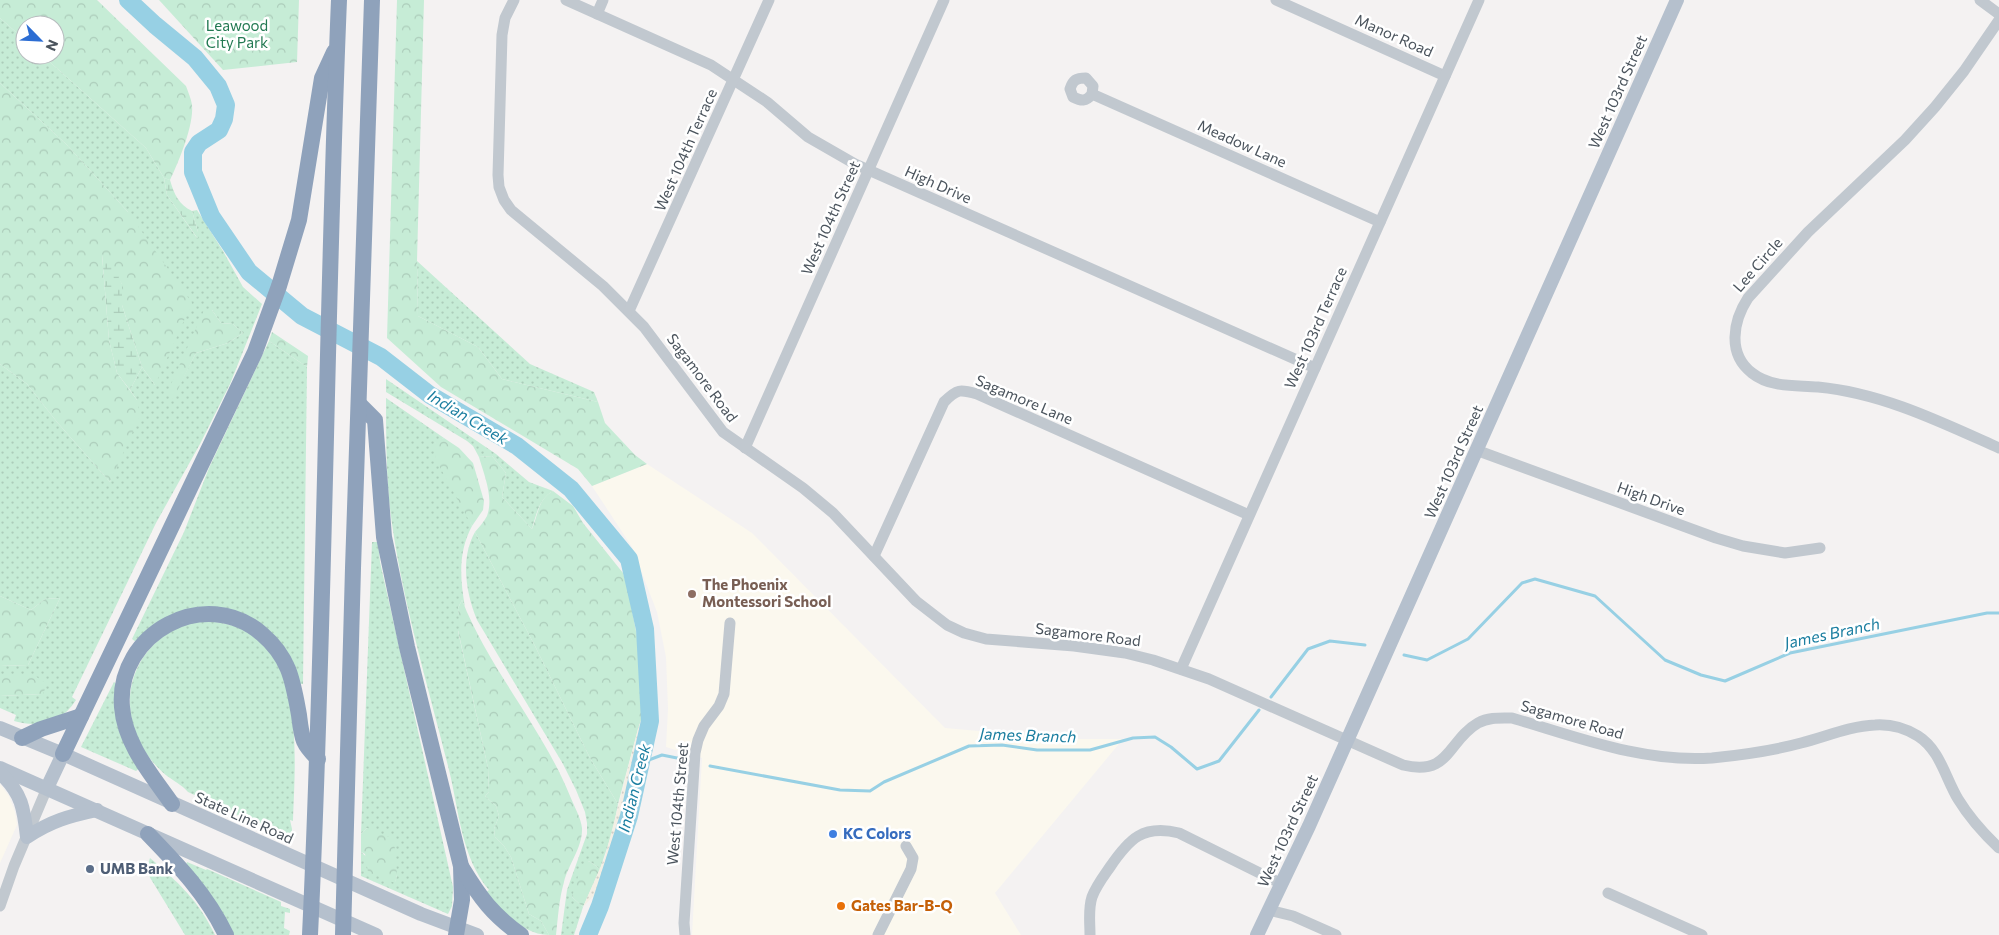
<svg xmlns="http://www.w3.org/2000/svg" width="1999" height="935" viewBox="0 0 1999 935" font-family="Commissioner,sans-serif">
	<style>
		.commercial { fill: #fbf8ee }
		.grass { fill: url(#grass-dots); fill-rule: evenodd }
		.forest { fill: url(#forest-crowns) }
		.wetland { fill: url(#wetland-marsh) }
		.sand { fill: url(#sand-dots) }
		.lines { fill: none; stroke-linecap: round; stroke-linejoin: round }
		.stream { stroke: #97d0e4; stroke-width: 3 }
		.river { stroke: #97d0e4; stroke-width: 18 }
		.minor { stroke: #c1c8cf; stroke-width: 11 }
		.major { stroke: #b5c0cd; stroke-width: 14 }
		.highway { stroke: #8fa2bb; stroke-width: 16 }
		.education-dot { fill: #8d6e63; stroke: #fff; stroke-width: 2 }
		.shop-dot { fill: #3f7fe0; stroke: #fff; stroke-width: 2 }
		.service-dot { fill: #5c6f8a; stroke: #fff; stroke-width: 2 }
		.food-dot { fill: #e8710a; stroke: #fff; stroke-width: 2 }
		.labels { text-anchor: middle; stroke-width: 5; stroke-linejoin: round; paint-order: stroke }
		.park-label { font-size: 15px; fill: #227952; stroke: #fff }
		.street-label { font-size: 15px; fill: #4b545d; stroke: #fff }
		.education-label { font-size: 15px; font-weight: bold; fill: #785e54; stroke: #fff; text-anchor: start }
		.shop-label { font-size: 15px; font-weight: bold; fill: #366cbe; stroke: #fff; text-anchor: start }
		.service-label { font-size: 15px; font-weight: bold; fill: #4e5e75; stroke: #fff; text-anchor: start }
		.food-label { font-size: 15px; font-weight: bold; fill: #c56008; stroke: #fff; text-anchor: start }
		.water-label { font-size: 16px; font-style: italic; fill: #1b7ea0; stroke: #fff }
	</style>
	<defs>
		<pattern id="grass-dots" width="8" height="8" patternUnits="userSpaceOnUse" patternTransform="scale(1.25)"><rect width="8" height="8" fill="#c6ecd6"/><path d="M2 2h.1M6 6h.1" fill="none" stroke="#acccba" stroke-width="1.8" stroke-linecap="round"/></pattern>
		<pattern id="forest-crowns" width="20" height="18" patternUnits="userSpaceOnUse" patternTransform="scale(1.25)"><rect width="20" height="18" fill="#c6ecd6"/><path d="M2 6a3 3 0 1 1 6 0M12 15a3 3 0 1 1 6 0" fill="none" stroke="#acccba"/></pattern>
		<pattern id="wetland-marsh" width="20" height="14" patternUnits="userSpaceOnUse" patternTransform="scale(1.25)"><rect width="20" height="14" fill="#c6ecd6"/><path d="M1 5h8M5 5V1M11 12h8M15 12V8" fill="none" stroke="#acccba"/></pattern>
		<pattern id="sand-dots" width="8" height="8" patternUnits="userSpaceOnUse" patternTransform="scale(1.25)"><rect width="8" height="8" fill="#f3efe5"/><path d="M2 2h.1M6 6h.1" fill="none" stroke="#d2cfc7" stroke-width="1.8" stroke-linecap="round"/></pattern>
	</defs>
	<rect width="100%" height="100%" fill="#f4f2f2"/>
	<g class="commercial">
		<polygon points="647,464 752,533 945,728 1069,739 1123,739 995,893 1021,935 692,935 702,758 666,747 668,709 666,657 657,612 632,547 592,486"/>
		<polygon points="0,784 9,796 15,812 17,825 0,863"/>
	</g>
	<g class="grass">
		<path d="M0,18L25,40V55H42L146,148L164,178L167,195L197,238L198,232L192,211L197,210L223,251L243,287L262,304L230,384L200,444L156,523L72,697L76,700C62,723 39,728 14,721L16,715L0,708V696L42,694L34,676H0V666L28,665L60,598L45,599L31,610L0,596V364L27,384L57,422L110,482L137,400L130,390L142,367L155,385L128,212L66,144L0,83ZM212,310L221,323L233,324L243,333L228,343L196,353L172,399Z"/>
		<polygon points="417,261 530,364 594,392 598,402 502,379 478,347 418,316"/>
		<polygon points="269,341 307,367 303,684 300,684 292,667 223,611 136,642 132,639 184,532 209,468"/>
		<path d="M386,379L496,454L529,482L553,491C539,499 536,515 532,529L502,497L506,473L492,456L479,457L473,446L467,441L386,392Z"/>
		<path d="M386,398L444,438L435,442L472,526C458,552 460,579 465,607L462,600L458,608L461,629L458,631L488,768L489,792L485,796L496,806L499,816L494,829L495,837L504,846L511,857L529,914L541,921L549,935C522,935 503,910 485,893L489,890C461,857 459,810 449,770C427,681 399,591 389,500C386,466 386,432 386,398Z"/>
		<path d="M475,532L535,646L590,758L618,804L613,830L600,869L589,861L572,897L583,907L574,935H561L567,890L587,834V823L585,812L576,790L563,764L477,620C466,593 460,559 475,532Z"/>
		<polygon points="372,542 378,542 380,562 453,887 452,906 448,914 361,876 361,852 395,882 397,875 367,828 361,834"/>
		<path d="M193,622C201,622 209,621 216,622C308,633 295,755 293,821L290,820L292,829V844L246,819L188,792C183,786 177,783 170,778C161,772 153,763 146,753C121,717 125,668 159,640C163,636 167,632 172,630C178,626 186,625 193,622Z"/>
		<polygon points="114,682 118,685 140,768 136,771 81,747"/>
		<path d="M150,858C179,883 198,900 215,935H185L146,871Z"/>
		<polygon points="187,862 206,870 207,869 281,902 281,906 290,909 290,913 285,912 284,928 290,931 289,935 233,935 186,865"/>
	</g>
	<g class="forest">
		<path d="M0,0H97L186,86C188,92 191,98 192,105C194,125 179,161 170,180L164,178L146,148L42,55H55V25H25V40L0,18Z"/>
		<polygon points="159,0 299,0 297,62 223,70"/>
		<polygon points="397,0 424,0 417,261 418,316 478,347 502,379 598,402 605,423 635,455 647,464 592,486 578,469 441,387 387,338"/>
		<polygon points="0,83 66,144 128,212 192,303 155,385 142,367 122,305 122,284 102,255 109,340 117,373 137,400 140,416 110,482 57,422 27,384 0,364"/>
		<polygon points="204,310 212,310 221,323 233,324 243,333 228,343 196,353 173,399 168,391"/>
		<polygon points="272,332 308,356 307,367 269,341"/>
		<polygon points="444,438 459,448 473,463 484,501 483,510 472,526 436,460 435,441"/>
		<path d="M492,456L506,473L502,497L532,529C538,515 538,499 553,491L573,506L583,523L623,573L628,590L644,672L646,706L638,729L618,804L590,758L535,646L475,532C479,527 484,522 487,516C494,497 484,475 479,457Z"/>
		<polygon points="0,596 31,610 45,599 60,598 28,665 0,666"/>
		<path d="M462,600C489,669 542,727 570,796C574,806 581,818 582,828C583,847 568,865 564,882C559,899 558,918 556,935H549L541,921L529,914L511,857L504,846L495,837L494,829L499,816L496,806L485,796L489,792L488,768L458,630L460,629L458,608Z"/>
		<polygon points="0,676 35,676 47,684 43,694 0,696"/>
		<polygon points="367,828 394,839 397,875 395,883 368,872 365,854 361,852 361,834"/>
		<polygon points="589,861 600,869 583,907 572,897 579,873"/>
	</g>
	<g class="wetland">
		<path d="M164,178L170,180C174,194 179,205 192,211L198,232V239L167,195Z"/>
		<polygon points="102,254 114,268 122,284 122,305 142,367 130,390 117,373 109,340"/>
	</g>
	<polygon class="sand" points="646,706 645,736 623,825 611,865 598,891 583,907 605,857 638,729"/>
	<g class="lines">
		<g class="stream">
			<polyline points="1404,655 1427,660 1468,639 1522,583 1535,579 1595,596 1665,660 1701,675 1725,681 1790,653 1987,613 1999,613"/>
			<polyline points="1271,697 1308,649 1330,641 1365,645"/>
			<polyline points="641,763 662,755 682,759"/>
			<polyline points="710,766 840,790 870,791 884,782 969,746 1002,745 1037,750 1090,750 1133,738 1155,737 1171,747 1197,769 1219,761 1259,710"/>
		</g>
		<polyline class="river" points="128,0 155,25 195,58 218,86 226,105 224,119 219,130 199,143 193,152 193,172 211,216 249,272 302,316 381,357 430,395 517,446 571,489 629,559 645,629 650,721 629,816 600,906 588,935"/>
		<g class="minor">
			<path d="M514,0L505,18L502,35L498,175L499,187L504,200L511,210L603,286L644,327L723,432L803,488L833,513L916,601L947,625L964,633L986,639L1074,646L1125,653L1153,660L1209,679L1403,765C1450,777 1448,740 1478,723C1489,717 1500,718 1512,718C1577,737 1643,763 1712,758C1741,755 1772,751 1801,743C1825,737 1850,726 1875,725C1890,724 1905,728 1918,736C1940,750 1945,777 1958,799C1969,817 1983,833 1999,848"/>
			<polyline points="566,0 711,65 767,102 808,137 855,164 1315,368"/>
			<polyline points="1276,0 1445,76"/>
			<polyline points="1980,0 1999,14"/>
			<polyline points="597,14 603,0"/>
			<path d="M1999,20L1964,71L1935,107L1905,140L1808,232L1748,298C1733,321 1727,354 1752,373C1771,388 1796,385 1818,387C1882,393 1941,422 1999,448"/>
			<path d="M1092,94C1086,102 1081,101 1073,97L1070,89C1073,80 1076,78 1086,78L1093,86L1092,94L1380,222"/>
			<polyline points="629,311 769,0"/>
			<polyline points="745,448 944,0"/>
			<polyline points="1476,450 1716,538 1743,546 1785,553 1820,548"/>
			<path d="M874,556L944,402C957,389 960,389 977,394L1249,515"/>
			<polyline points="1181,669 1479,0"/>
			<polyline points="1608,893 1702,935"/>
			<polyline points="0,906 14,866 47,788"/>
			<polyline points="1269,910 1293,916 1336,935"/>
			<polyline points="685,935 684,923 695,753 698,740 704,726 719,706 724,694 730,623"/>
			<polyline points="878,935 911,869 913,858 906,846"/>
			<path d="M1090,935C1090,922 1088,909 1092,897C1096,886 1103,877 1110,867C1129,839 1143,824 1179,833L1282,884"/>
		</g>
		<g class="major">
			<polyline points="0,728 63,754 421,914 477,935"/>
			<polyline points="0,768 376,935"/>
			<path d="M0,773C22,793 24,809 27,837C51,821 69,816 97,810"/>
			<polyline points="47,788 63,754"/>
			<polyline points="1257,935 1309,826 1677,0"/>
		</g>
		<g class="highway">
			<polyline points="359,404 375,420 384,537 407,647 461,866 462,900 456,935"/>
			<polyline points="22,738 41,729 81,716"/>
			<polyline points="63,754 255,352 279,286 299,220 322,78 334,52"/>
			<path d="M172,804C152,775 125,745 122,707C116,633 205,585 262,634C290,658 293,682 299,715C300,723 301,734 304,741C307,748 313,754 318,759"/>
			<path d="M148,834C179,866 207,895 226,935"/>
			<path d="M462,868C481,899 492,914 521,935"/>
			<path d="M310,935C325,624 326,312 339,0"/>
			<polyline points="343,935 353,568 372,0"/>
		</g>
	</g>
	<circle class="education-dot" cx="692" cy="594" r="5"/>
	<circle class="shop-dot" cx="833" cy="834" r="5"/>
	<circle class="service-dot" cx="90" cy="869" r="5"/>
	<circle class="food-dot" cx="841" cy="906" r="5"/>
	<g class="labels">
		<g class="park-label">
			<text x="237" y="31">Leawood<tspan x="237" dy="17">City Park</tspan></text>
		</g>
		<g class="street-label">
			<text transform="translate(1394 36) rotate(24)" y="5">Manor Road</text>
			<text transform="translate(1618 92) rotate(-66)" y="5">West 103rd Street</text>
			<text transform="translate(1242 144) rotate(24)" y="5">Meadow Lane</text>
			<text transform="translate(686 150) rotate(-66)" y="5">West 104th Terrace</text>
			<text transform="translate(938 185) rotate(24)" y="5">High Drive</text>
			<text transform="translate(831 218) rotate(-66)" y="5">West 104th Street</text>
			<text transform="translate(1758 265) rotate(-49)" y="5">Lee Circle</text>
			<text transform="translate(1316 328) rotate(-66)" y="5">West 103rd Terrace</text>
			<text transform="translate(702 378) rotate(53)" y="5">Sagamore Road</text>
			<text transform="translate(1024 400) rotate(23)" y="5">Sagamore Lane</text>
			<text transform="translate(1454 462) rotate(-66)" y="5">West 103rd Street</text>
			<text transform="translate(1651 499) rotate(20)" y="5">High Drive</text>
			<text transform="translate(1088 635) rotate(7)" y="5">Sagamore Road</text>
			<text transform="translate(1572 720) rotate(16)" y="5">Sagamore Road</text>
			<text transform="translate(678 804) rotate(-85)" y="5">West 104th Street</text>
			<text transform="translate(244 818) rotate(24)" y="5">State Line Road</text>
			<text transform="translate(1288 831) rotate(-65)" y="5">West 103rd Street</text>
		</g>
		<g class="education-label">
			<text x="702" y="590">The Phoenix<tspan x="702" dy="17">Montessori School</tspan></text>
		</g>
		<g class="shop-label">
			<text x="843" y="839">KC Colors</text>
		</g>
		<g class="service-label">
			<text x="100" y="874">UMB Bank</text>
		</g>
		<g class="food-label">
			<text x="851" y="911">Gates Bar-B-Q</text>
		</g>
		<g class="water-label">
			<text transform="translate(468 417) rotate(31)" y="6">Indian Creek</text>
			<text transform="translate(1832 633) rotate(-12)" y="6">James Branch</text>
			<text transform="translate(1028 735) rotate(2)" y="6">James Branch</text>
			<text transform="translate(634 788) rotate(-76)" y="6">Indian Creek</text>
		</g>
	</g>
	<g transform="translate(40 40) rotate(114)"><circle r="24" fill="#ffffff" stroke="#b7bbbe"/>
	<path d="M0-4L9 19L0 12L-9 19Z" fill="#2c6dd3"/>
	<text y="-8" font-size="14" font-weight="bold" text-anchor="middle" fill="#4b545d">N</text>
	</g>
</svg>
